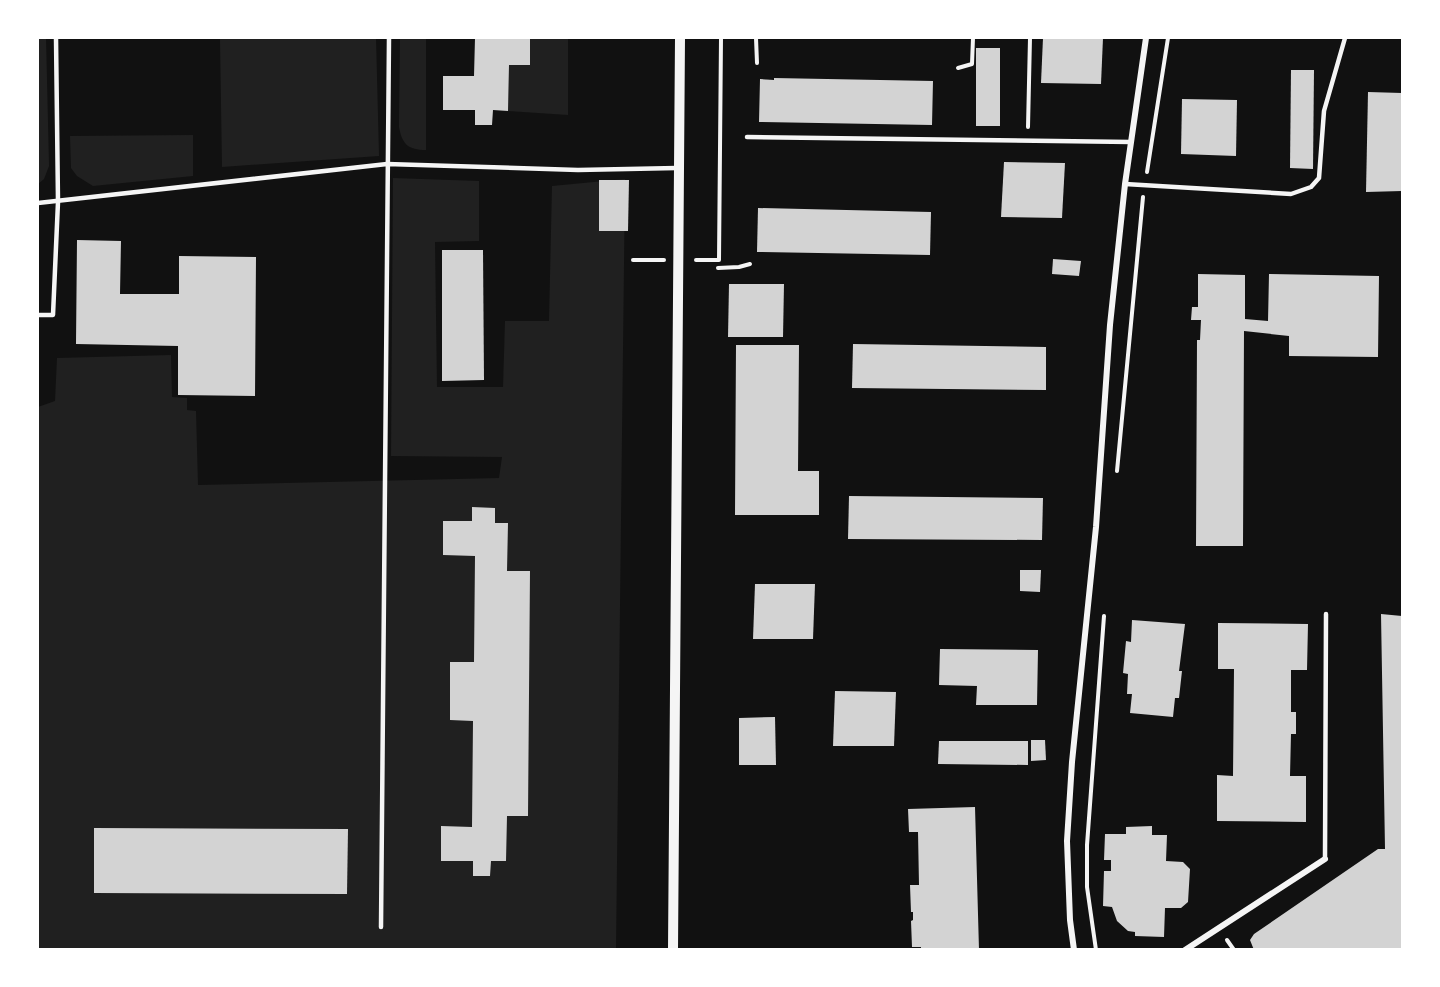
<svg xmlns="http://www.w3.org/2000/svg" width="1440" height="987" viewBox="0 0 1440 987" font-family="Manrope,sans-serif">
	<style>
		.green { fill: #202020 }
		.building { fill: #d3d3d3 }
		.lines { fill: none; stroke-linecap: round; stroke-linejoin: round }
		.path { stroke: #f5f5f5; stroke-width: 4 }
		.service { stroke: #f5f5f5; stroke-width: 4.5 }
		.minor { stroke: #f5f5f5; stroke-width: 6 }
		.tertiary { stroke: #f5f5f5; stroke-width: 10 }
	</style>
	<rect width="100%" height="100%" fill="#111"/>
	<g class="green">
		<polygon points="38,38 46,38 49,166 44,179 38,184"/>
		<polygon points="220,38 376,38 379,156 222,167"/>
		<path d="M400,38H426V150C408,150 402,144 399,127Z"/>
		<polygon points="530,38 568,38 568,115 508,111 509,65 530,65"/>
		<polygon points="193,135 193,176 93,186 77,176 71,168 70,136"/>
		<polygon points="393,178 479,181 479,241 435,242 437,387 503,387 505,321 549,321 552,186 625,179 616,949 38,949 38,407 55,401 57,358 171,355 172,397 187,398 187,410 196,411 198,485 499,478 502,457 391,456"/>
	</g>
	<g class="building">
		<polygon points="475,38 530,38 530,65 509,65 508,111 493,110 492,125 475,125 475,110 443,110 443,76 474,76"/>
		<polygon points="1043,38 1103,38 1101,84 1041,83"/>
		<rect x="976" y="48" width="24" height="78"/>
		<polygon points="1291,70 1314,70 1313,169 1290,168"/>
		<polygon points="774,78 933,81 932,125 759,122 760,79 774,80"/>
		<polygon points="1368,92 1402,93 1402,191 1366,192"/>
		<polygon points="1182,99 1237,100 1236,156 1181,154"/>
		<polygon points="1004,162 1065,163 1062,218 1001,217"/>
		<polygon points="599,180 629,180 628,231 599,231"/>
		<polygon points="758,208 931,212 930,255 757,252"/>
		<polygon points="77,240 121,241 120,294 179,294 179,256 256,257 255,396 178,395 178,346 76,344"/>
		<polygon points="442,250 483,250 484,380 442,381"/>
		<polygon points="1053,259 1081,261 1079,276 1052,274"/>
		<polygon points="1198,274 1245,275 1245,319 1268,321 1269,274 1379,276 1378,357 1289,356 1289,336 1244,331 1243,546 1196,546 1197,340 1200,340 1201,320 1191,320 1192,307 1198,307"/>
		<polygon points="729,284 784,284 783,337 728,337"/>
		<polygon points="853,344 1046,347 1046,390 852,388"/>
		<polygon points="736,345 799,345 798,471 819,471 819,515 735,515"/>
		<polygon points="849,496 1043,498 1042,540 848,539"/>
		<polygon points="472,507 495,508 495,523 508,523 507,571 530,571 528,816 507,816 506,861 491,861 490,876 473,876 473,861 441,861 441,826 472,827 473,721 450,720 450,662 474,662 475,556 443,555 443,521 472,521"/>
		<polygon points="1020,570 1041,570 1040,592 1020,591"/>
		<polygon points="755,584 815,584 813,639 753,639"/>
		<polygon points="1381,614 1402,616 1402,950 1254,950 1250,940 1254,934 1378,849 1385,849"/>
		<polygon points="1132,620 1185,624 1179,671 1182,671 1179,698 1175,698 1173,717 1130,713 1132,694 1127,694 1128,674 1123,673 1126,641 1131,642"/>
		<polygon points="1218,623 1308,624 1307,670 1291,670 1291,712 1296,712 1296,734 1291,734 1290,776 1306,776 1306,822 1217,821 1217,775 1233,776 1234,669 1218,669"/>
		<polygon points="940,649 1038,650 1037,705 976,705 977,686 939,685"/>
		<polygon points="835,691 896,692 894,746 833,746"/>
		<polygon points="775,717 776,765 739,765 739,718"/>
		<polygon points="1031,740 1045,740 1046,760 1031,761"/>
		<polygon points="939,741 1028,741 1028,765 938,764"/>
		<polygon points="975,807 979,950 921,950 921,947 912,947 911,921 913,920 913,912 911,912 910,885 919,885 918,832 909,832 908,809"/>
		<polygon points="1152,826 1152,835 1167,835 1166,861 1183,862 1190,869 1188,902 1181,908 1165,908 1164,937 1135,936 1135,932 1128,931 1117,921 1112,907 1103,906 1104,871 1111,871 1111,860 1104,860 1105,834 1126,834 1126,827"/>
		<polygon points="94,828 348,829 347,894 94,893"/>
	</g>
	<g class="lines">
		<g class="path">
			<polyline points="756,38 757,63"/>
			<polyline points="958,68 972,64 973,38"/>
			<polyline points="1028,127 1030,38"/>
			<polyline points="1147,172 1168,38"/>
			<polyline points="633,260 664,260"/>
			<polyline points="696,260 719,260 721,38"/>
			<polyline points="718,268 739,267 750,264"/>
			<polyline points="1117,471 1143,197"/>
			<polyline points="1227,940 1234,950"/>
			<polyline points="1096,950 1087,887 1087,845 1104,616"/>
		</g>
		<g class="service">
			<polyline points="747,137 1131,142"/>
			<polyline points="1125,184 1291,194 1311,187 1319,178 1324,111 1345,38"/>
			<polyline points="38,203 387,164 578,170 677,168"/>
			<polyline points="38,315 53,315 58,202 56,38"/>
			<polyline points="1325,859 1326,614"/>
			<polyline points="381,927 389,38"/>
		</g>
		<g class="minor">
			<polyline points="1074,950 1070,920 1067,841 1072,762 1096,527 1110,325 1125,184 1146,38"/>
			<polyline points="1185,950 1325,859"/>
		</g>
		<polyline class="tertiary" points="673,950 680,38"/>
	</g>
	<rect width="1440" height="987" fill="none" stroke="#ffffff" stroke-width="78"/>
</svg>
